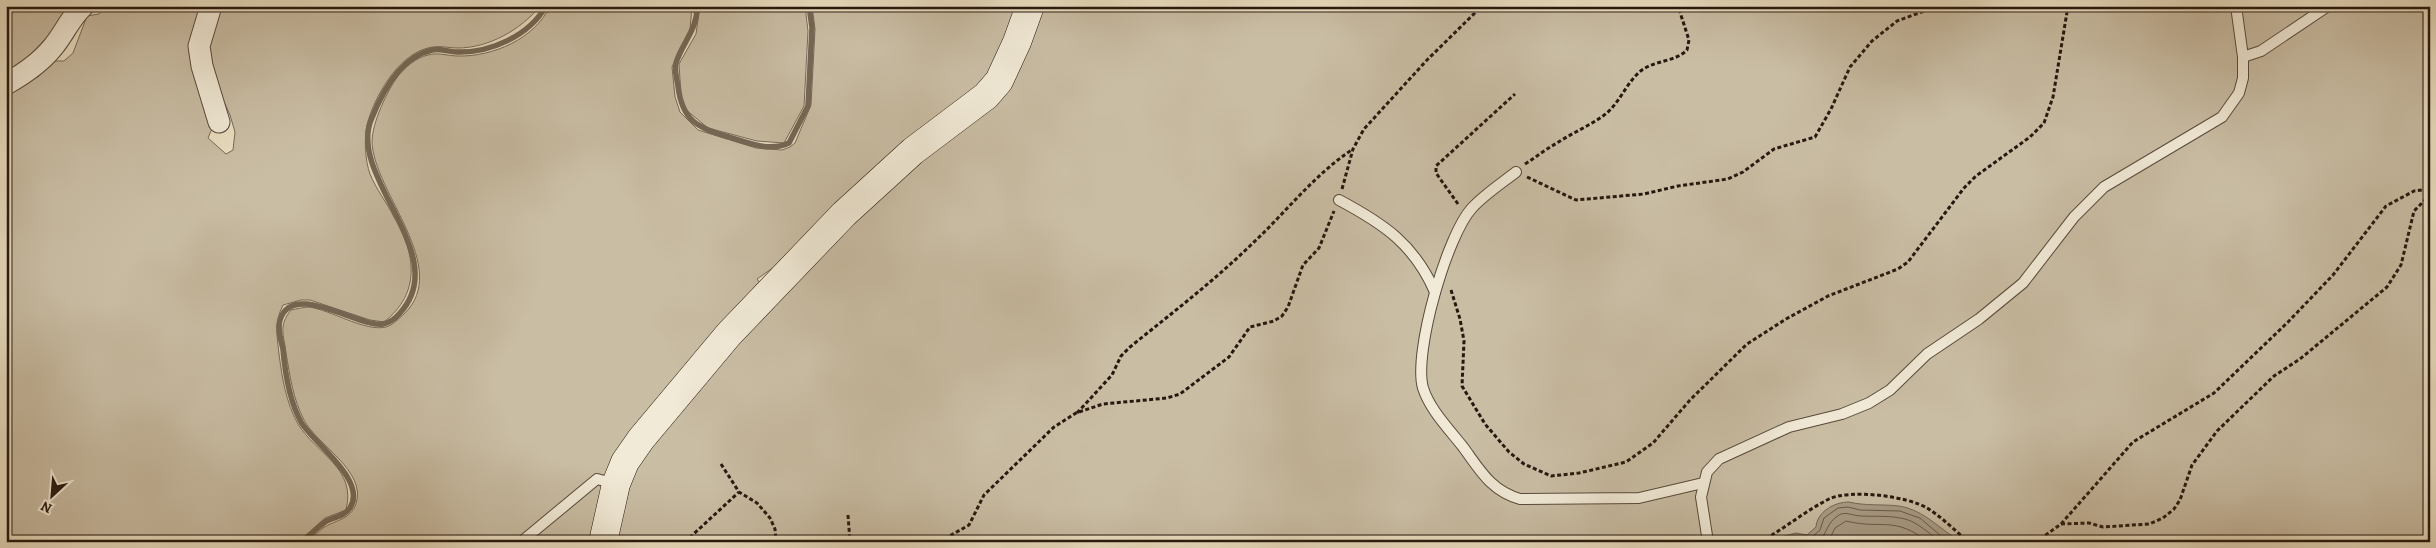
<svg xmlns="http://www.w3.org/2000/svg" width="2436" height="548" viewBox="0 0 2436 548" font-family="Alegreya,serif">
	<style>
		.green { fill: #c9bda4; stroke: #786a5a }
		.water { fill: #a89b85; stroke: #746756 }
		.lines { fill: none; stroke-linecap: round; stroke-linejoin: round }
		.shore { stroke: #685a4a; stroke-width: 1 }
		.stream { stroke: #746756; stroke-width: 5.5 }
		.lane-casing { stroke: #584a3c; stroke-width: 12 }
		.street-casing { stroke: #584a3c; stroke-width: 23 }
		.secondary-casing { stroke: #27180f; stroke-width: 29 }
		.path { stroke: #27180f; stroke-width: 3; stroke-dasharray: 4 2.5; stroke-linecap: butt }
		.lane { stroke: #f1ead7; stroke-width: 10 }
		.street { stroke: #f1ead7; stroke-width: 21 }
		.secondary { stroke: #f1ead7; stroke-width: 28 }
	</style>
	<rect width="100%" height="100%" fill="#eadfc2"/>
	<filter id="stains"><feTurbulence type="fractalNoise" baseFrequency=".004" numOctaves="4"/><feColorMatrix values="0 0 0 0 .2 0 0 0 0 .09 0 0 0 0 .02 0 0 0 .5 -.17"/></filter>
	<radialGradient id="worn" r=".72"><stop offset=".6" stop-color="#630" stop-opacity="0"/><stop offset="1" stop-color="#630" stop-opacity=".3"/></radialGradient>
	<g class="green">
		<polygon points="6,6 77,6 6,80"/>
		<path d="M107,6H202L214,124L208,138L226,154L233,150L235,132L230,115L210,71L206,40L221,6H540C521,30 488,48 458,48C448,48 438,45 428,48C398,55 374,97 367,125C364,139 365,160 370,174C376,189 387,203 394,217C416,254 421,293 384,322L370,320L310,300H301L283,305C274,323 277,335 279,354C282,377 286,403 298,424C316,454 357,468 346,510L325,518L298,542H6V89L23,79L38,77L54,61H64L73,53L87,16L99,14Z"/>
		<path d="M550,6H692L690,30L672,67L675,97L680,112L698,130L756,148L782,150L790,147L795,143L811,105L815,29L812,6H1021L996,70L780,263L757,279L762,286L819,252L970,118L1039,6H2430V542H309C314,537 318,532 323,528C335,520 350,520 356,504C367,471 317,445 304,420C293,399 290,376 286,353C284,335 278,326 291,310C297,309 304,307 309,307C331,310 365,332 386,327C393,325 398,319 404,314C452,268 374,193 372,142C372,123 387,91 398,76C406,66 416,58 428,55C438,52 448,56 458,56C492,57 535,39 550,6Z"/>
		<polygon points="700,6 805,6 808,31 804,106 784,143 757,141 708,128 685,109 681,95 679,64 696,34"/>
	</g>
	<path class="water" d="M1849,502C1865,506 1882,504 1899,506C1920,509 1935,524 1952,536L1955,542H1782L1784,536L1796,533L1807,535L1816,527C1817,512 1834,502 1849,502Z"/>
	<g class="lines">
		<g class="shore">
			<polyline points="1787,542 1795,538 1810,539 1820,530 1824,518 1838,508 1848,507 1860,510 1900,511 1911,515 1920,518 1948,542"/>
			<path d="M1818,542C1828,533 1826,523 1839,515C1846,511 1853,516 1861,516C1880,517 1902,514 1918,525C1926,530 1933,536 1940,542"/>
			<path d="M1828,542L1835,528L1846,521C1882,530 1894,515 1928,542"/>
		</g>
		<g class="stream">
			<path d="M697,6C698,29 682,43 676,63C674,70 677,79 678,86C682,121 698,128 729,137C748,143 770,152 789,143L808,106L812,28L809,6"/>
			<path d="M303,542C310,535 317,528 325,522C333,517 344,517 350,508C368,480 312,442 301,422C289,400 285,373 283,349C281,340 277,329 280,320C292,280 359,328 383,324C389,323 396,318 400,313C453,255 348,178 371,120C382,92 400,57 432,50C440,48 448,52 457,52C490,53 529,36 546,6"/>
		</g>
		<g class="lane-casing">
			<g id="lane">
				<polyline points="2243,57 2261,51 2328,6"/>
				<path d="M1516,172C1502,183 1485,194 1472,208C1447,235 1413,353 1423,388C1430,410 1449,429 1463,447C1480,470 1491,491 1520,499L1639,498L1703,483"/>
				<path d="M1339,200C1384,224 1414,244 1435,292"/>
				<polyline points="521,542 597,479 615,484"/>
				<polyline points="1708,542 1701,497 1707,472 1719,459 1789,427 1842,414 1869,403 1890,390 1927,354 1979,319 2023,283 2074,217 2104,187 2222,117 2239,93 2243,78 2243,57 2236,6"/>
			</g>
		</g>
		<g class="street-casing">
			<g id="street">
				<polyline points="211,6 199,46 202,66 219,122"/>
				<path d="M6,84C22,75 41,62 53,47C64,34 70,18 83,6"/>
			</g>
		</g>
		<g class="secondary-casing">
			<polyline id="secondary" points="603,542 616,484 625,462 641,439 729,334 844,214 913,151 986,96 999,81 1017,42 1030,6"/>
		</g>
		<g class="path">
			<path d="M1525,164C1536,157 1546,149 1557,143C1572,133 1589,126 1603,116C1620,104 1626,82 1642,70C1656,60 1675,62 1687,50L1689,40L1678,6"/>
			<polyline points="1527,177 1576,200 1644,194 1678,186 1728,179 1743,172 1774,149 1815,137 1831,109 1850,67 1872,41 1897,21 1938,6"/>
			<polyline points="1342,189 1353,149 1364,129 1427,60 1482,6"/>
			<polyline points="1458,204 1436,173 1436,166 1515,94"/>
			<polyline points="1451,290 1460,319 1464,341 1462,386 1485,424 1509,452 1524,464 1551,476 1579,473 1626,462 1653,443 1690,400 1747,344 1786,319 1828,296 1898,269 1908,262 1964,188 1976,176 2030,137 2044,123 2053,97 2068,6"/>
			<path d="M1077,413L1112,375L1121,356L1130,347C1172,313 1214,281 1253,243C1286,212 1315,174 1353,149"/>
			<polyline points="721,464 739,492 757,503 770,518 775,529 776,542"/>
			<polyline points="848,515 850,542"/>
			<polyline points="2061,524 2089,523 2103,527 2149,524 2163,518 2174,509 2180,500 2192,465 2217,431 2274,376 2300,359 2387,287 2401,265 2414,211 2430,195"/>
			<polyline points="685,542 739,492"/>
			<polyline points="939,542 969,525 984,495 1054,427 1076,413 1103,404 1167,398 1180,394 1229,357 1250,327 1274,321 1282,316 1288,307 1303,265 1319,248 1334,211"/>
			<path d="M1760,542C1784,529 1805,511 1829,499C1850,489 1907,496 1927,508C1942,517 1955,531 1969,542"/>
			<polyline points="2027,542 2043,537 2061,524 2133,442 2214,393 2288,322 2333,275 2386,206 2414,191 2430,189"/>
		</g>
		<use href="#lane" class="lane"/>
		<use href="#street" class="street"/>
		<use href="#secondary" class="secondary"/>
	</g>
	<rect width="2436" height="548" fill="none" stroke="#eadfc2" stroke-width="25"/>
	<rect x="8" y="8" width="2421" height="533" fill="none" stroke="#27180f" stroke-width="2.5"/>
	<rect x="12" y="12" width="2411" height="523" fill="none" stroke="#27180f"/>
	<g transform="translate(52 496) rotate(206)" stroke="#f1ead7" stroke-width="4" paint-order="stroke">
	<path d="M0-4L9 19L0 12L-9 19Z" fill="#27180f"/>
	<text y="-8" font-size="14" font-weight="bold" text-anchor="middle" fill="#27180f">N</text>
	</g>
	<rect width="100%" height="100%" filter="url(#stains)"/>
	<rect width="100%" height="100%" fill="url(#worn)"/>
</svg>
